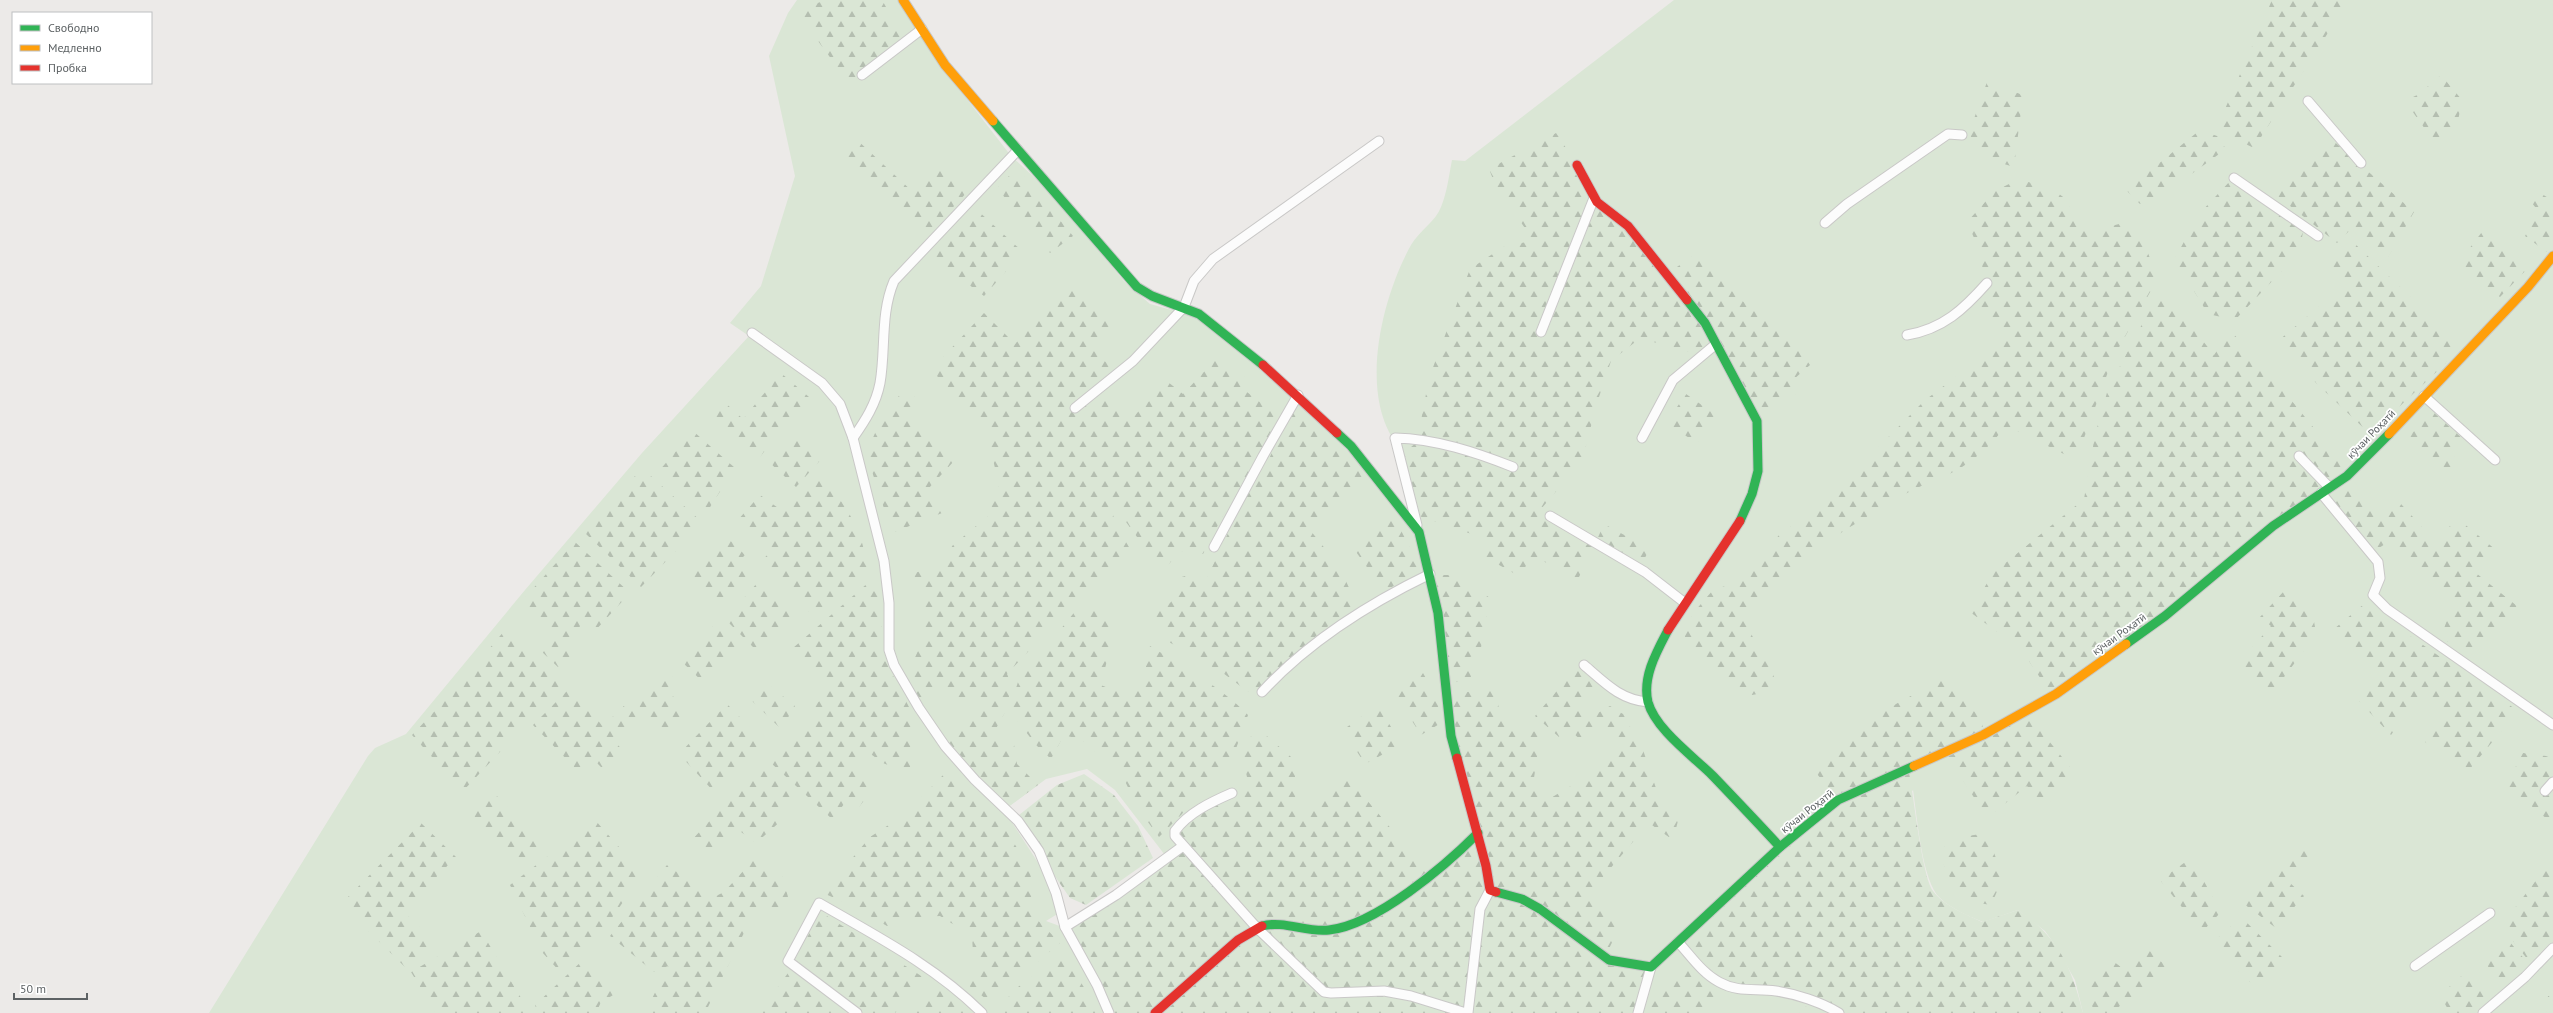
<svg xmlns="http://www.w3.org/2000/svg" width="2553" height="1013" viewBox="0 0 2553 1013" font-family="'PT Sans',sans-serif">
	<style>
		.green { fill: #dae6d5 }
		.forest { fill: url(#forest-firs) }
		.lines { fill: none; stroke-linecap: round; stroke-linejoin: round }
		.street-casing { stroke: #c9c8c7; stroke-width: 11 }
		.fast-casing { stroke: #c8c8c8; stroke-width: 11 }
		.slow-casing { stroke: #c8c8c8; stroke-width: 11 }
		.jam-casing { stroke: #c8c8c8; stroke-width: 11 }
		.street { stroke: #fcfcfc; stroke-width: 9 }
		.fast { stroke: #30b455; stroke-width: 9 }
		.slow { stroke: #ff9f0a; stroke-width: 9 }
		.jam { stroke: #e5322d; stroke-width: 9 }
		.labels { text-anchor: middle; stroke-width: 3.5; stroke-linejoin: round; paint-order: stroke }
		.street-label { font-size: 11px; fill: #5d6264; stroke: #fff }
	</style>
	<defs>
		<pattern id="forest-firs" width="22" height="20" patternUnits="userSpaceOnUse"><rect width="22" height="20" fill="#dae6d5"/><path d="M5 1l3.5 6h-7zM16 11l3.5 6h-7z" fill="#b4beb0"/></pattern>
	</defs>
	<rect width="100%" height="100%" fill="#eceae8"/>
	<g class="green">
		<path d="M797,0H906L942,67L1011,156L1045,187L1124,281L1150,304L1204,319L1276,374L1419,529L1405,476L1404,453C1355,403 1381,299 1411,245C1419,231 1436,221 1441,207C1447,193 1449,175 1452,160L1465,161L1674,0H2553V948L2484,1013H2083L2075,980L2055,945L2045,931L2018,910L1983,922C1969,916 1951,909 1940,898C1922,882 1917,816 1913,790L1774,991L1795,996L1830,1013H1635L1432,877L1168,859L1115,790L1087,769L1046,779L1004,810L1055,889L1059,913L1046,921L1065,928L1110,1013H209L368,756L375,748L406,734L525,590L642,453L749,336L730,323L761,286L795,176L769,56L788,13Z"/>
		<polygon points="2553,950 2553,1013 2485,1013"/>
	</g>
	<g class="forest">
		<polygon points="825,0 882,0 905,40 852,87 801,18 813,5"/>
		<polygon points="2272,0 2349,0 2254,148 2216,130"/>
		<polygon points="2441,75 2462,100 2457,126 2435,143 2405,101 2419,94"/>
		<polygon points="1987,82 2023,95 2014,167 1981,157 1969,133"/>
		<polygon points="2200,130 2217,136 2226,149 2168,191 2140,204 2126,190"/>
		<polygon points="1556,133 1576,163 1585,183 1667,274 1694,255 1747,305 1796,345 1810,365 1794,379 1796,394 1759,419 1715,343 1682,353 1667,345 1639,339 1611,361 1597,403 1582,461 1541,509 1595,544 1604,524 1650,549 1639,568 1595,545 1578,579 1535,557 1517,575 1483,556 1489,540 1416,515 1405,476 1404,453 1417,442 1429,378 1470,269 1503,247 1526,242 1530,235 1497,189 1489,169"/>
		<polygon points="2329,137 2414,212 2388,257 2352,228 2337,243 2275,194"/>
		<polygon points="855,138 914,193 941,165 970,189 926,236 842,151"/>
		<polygon points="1017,168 1073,236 1050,253 997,188"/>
		<path d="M2019,179L2054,190L2067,200L2076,226L2096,230L2119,224L2141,236L2158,278L2113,358L2076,460L2015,430L2004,428C1993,443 1978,457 1962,467C1945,478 1925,483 1907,493C1875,512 1746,584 1748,621C1749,637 1764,653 1770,667C1774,674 1775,683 1778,690L1752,695L1707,666L1686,644L1684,631L1694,612L1713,590L1744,580L1779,535L1825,501L1924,401L2005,339L1973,305C1989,267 1983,258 1967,222L1995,191Z"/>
		<polygon points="2232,179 2303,232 2299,253 2235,320 2208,314 2194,291 2170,267 2200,213"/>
		<polygon points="2534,189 2553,201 2553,250 2551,255 2525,236 2539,212 2528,198"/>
		<polygon points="976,209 1023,252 984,296 928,254"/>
		<polygon points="2485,228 2530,266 2500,297 2456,266"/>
		<polygon points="2353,242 2439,324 2455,344 2445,364 2370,434 2317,384 2278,341 2342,287 2329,268"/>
		<polygon points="1073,283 1115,323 1091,348 1121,376 1106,393 1131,419 1168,382 1183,394 1220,355 1249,381 1243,389 1278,416 1252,471 1231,500 1203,554 1181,551 1166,567 1148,552 1118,511 1111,508 1116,525 1133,554 1087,589 1007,674 1012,686 1004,714 992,736 1013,738 1017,764 1038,785 1004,810 945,743 986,699 973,698 955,703 942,690 918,699 909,671 925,635 924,601 913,573 948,565 952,546 988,516 999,485 990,447 991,430 931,370 984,313 1015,344"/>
		<polygon points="2161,288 2214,355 2231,331 2283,390 2344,465 2346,479 2054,699 2027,658 2011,642 1970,612 1993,573 2084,499 2095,435 2108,389"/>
		<polygon points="781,373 809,397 759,458 709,418 721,399 743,419"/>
		<polygon points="904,389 922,402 912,418 955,460 928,489 942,513 892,533 866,453 881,420"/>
		<polygon points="1686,394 1716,415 1697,443 1666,423"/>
		<polygon points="1294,405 1337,439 1368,474 1310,530 1339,566 1356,603 1286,661 1259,693 1247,691 1223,673 1169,642 1152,616 1171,602 1178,578 1189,575 1207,578 1245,497 1262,474"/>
		<polygon points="2433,412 2465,441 2452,454 2458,461 2444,476 2405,440"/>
		<polygon points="693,431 735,468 705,515 659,471"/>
		<polygon points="797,432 825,455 796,487 770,463"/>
		<polygon points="642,468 703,523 641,587 585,533"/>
		<path d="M821,473C844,505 863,527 867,568L815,618L761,562L768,554L737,521L760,495L781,510Z"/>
		<polygon points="2352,484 2385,516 2401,504 2436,542 2457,518 2496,550 2476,573 2517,606 2468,656 2441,637 2453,603 2413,560 2390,541 2374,551 2334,503"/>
		<polygon points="1394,517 1422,571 1384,591 1354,549"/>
		<polygon points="726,536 745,555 738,562 752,577 721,610 687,577"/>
		<polygon points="575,542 630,593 593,633 582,624 566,642 575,651 559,668 540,650 555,635 520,603"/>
		<polygon points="1438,575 1456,575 1490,598 1480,653 1470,657 1471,679 1447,684 1429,581"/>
		<polygon points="759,581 795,612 758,652 725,619"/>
		<polygon points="869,582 879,598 883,637 863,649 830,681 793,648"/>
		<polygon points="2285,590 2312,610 2315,627 2311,641 2270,696 2255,685 2238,663 2271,626 2260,617"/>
		<polygon points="2364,604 2518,711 2469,770 2425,742 2446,715 2422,692 2391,735 2359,701 2383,675 2334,629"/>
		<path d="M1077,609H1102C1120,631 1106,660 1101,685C1120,694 1125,692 1143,682L1150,646C1184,667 1220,686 1248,715L1233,757L1197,793L1182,814L1159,837L1139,810L1122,775L1082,740L1064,735L1051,759L1036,745L1009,710L1018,682Z"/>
		<polygon points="715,624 740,647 705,684 680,660"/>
		<polygon points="505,630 564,684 463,791 412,735 451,694"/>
		<polygon points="882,648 885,660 911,711 910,774 883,763 868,752 853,770 872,790 856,811 845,803 832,819 771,763 820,711 814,706 869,653"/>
		<polygon points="1576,669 1599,689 1579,711 1595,725 1581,740 1567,728 1559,737 1535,716"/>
		<polygon points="667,671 680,685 671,694 689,714 665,736 634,700"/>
		<path d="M1943,671L1982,721L1984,738L2027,714L2075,773L2045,807L2027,786L1987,818L1947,755L1909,773C1914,797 1922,875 1933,891C1944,906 1966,914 1982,922L2018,910C2058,936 2072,968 2083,1013H1830L1795,996L1713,982L1677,946L1840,802L1817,774C1836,749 1866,722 1893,706C1912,694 1928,690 1943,671Z"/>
		<polygon points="1423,673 1437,698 1441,723 1421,735 1395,694"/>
		<polygon points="763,680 795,706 781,729 749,698"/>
		<polygon points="1496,689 1500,717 1514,732 1541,731 1534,778 1536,791 1549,799 1576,783 1616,747 1594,715 1610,706 1623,714 1643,750 1658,794 1679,817 1673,840 1649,823 1586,897 1612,916 1618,930 1605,957 1651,971 1635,1013 1110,1013 1065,928 1180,847 1172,837 1209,806 1240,791 1247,777 1243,760 1245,741 1260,730 1298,763 1293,786 1300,815 1349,779 1432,877 1476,837 1447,694"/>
		<polygon points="568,690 603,726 627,703 643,719 617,744 626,754 607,773 591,757 577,770 533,725"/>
		<polygon points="727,704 767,745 716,794 679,754"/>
		<polygon points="1377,705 1402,744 1365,764 1343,730"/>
		<polygon points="2523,753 2546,756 2553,759 2553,824 2506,785"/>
		<polygon points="763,764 795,792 777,811 783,819 756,843 737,829 708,858 689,843"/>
		<polygon points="947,771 1001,822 1030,869 1032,889 1030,912 1060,943 990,1002 968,985 981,967 973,953 972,936 940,916 919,917 887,926 855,907 823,893 870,837 904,815"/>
		<polygon points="1084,774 1114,795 1138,826 1153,858 1086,905 1070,898 1040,855 1019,815 1057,785"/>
		<polygon points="493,792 544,845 521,866 471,813"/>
		<polygon points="595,820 643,874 606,926 561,973 542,952 510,885"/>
		<polygon points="421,823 456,857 403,911 435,942 408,970 341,904"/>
		<polygon points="1987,833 2003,878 1991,905 1961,900 1937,851 1961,837"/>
		<polygon points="2303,845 2312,859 2289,882 2304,896 2276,928 2244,904"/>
		<polygon points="756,857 782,875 788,897 780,909 772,911 757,906 708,1007 717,1013 645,1013 668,966 654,972 610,936 667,865 714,897 724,892"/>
		<polygon points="2191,858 2221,912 2202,932 2160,880"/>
		<polygon points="2553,858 2553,943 2532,965 2501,926"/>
		<polygon points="822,913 926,979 895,1013 861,1013 792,962"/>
		<polygon points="2241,917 2285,960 2257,989 2211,944"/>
		<polygon points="481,931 530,1013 436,1013 411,972"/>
		<polygon points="2509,941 2531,967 2507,988 2484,962"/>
		<polygon points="2147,948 2168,968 2111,1013 2094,1013 2087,986 2110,959 2121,967"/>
		<polygon points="1062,954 1101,1013 993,1013 1018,987"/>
		<polygon points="583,960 615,994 601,1002 596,1013 538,1013 535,1005"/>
		<polygon points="1686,966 1707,983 1715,998 1695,1013 1646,1013 1643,1007"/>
		<polygon points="2466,972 2486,997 2484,1004 2475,1013 2450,1013 2440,995"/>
		<polygon points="788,973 845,1013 759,1013"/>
		<polygon points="939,981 972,1013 911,1013"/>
		<polygon points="2548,996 2553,996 2553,1013 2548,1013 2546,1010"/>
		<polygon points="1803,1005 1817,1013 1799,1013"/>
	</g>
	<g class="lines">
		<g class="street-casing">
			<g id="street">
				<polyline points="862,75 922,29"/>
				<polyline points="2308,101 2361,163"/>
				<polyline points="2234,178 2318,236"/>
				<polyline points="1825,223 1847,204 1948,134 1962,135"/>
				<polyline points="1541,332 1594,198"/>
				<polyline points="752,333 822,383 840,404 853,438 884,561 889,603 889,650 894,665 919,708 945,746 975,780 1018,821 1039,851 1056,893 1065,927 1097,985 1109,1013"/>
				<path d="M1907,335C1943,329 1964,309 1987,283"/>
				<polyline points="2424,396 2495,460"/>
				<polyline points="1075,408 1133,361 1184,307 1194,281 1213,259 1379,141"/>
				<path d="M853,438C865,421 876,404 880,383C886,349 880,314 894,281L1018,150"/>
				<polyline points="1642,438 1673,380 1716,344"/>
				<polyline points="2299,456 2329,487"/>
				<polyline points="2321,493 2378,562 2380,578 2373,595 2387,609 2553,725"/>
				<polyline points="1550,516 1645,572 1685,603"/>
				<path d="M1417,525L1395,438C1436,439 1475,452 1513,467"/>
				<polyline points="1214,547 1263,456 1298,395"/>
				<path d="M1584,665C1604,682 1620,700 1648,702"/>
				<path d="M1262,692C1309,641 1368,604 1430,574"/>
				<polyline points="2545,791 2553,782"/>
				<path d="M1232,793C1211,802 1188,813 1175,831V836L1257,928L1324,992L1331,993L1384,991L1411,996L1466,1013"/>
				<polyline points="1065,927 1116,895 1183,846"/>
				<path d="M1678,942C1691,956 1702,973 1719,982C1739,993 1755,988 1776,991C1796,994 1821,1002 1839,1013"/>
				<polyline points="2415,966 2490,913"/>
				<path d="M857,1013L788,961L819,903C876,936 935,966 982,1013"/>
				<polyline points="1468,1013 1480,909 1490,890"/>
				<polyline points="1638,1013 1651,967"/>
				<polyline points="2483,1013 2525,977 2553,948"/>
			</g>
		</g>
		<g class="fast-casing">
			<g id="fast">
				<polyline points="993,121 1137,287 1152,296 1199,314 1263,365"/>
				<polyline points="1687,300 1705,323 1757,421 1758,471 1752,494 1740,521"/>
				<polyline points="1337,433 1351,446 1419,532 1438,613 1451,736 1457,758"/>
				<path d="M1668,630C1657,651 1642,677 1648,702C1655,729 1694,757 1713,776C1736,800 1758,823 1780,847"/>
				<polyline points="2126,644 2165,616 2273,526 2347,476 2389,434"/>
				<polyline points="1496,892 1522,899 1540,909 1609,960 1651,967 1780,847 1838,800 1914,766"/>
				<path d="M1262,926C1284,920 1307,933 1329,930C1376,925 1445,866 1478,833"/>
			</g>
		</g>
		<g class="slow-casing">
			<g id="slow">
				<polyline points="903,0 945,65 993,121"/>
				<polyline points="2389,434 2528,287 2553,256"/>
				<polyline points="1914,766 1983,735 2056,694 2126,644"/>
			</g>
		</g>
		<g class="jam-casing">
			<g id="jam">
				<polyline points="1577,165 1597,202 1628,226 1687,300"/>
				<polyline points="1263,365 1337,433"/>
				<polyline points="1668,630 1740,521"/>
				<polyline points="1457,758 1486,866 1490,890 1496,892"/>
				<polyline points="1155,1013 1238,940 1262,926"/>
			</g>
		</g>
		<use href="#street" class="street"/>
		<use href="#fast" class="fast"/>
		<use href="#slow" class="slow"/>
		<use href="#jam" class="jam"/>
	</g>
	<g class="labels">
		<g class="street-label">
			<text transform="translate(2371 434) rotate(-46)" y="4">кӯчаи Роҳатӣ</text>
			<text transform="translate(2119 634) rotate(-36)" y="4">кӯчаи Роҳатӣ</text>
			<text transform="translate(1807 811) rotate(-38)" y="4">кӯчаи Роҳатӣ</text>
		</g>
	</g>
	<rect x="12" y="12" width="140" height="72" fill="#ffffff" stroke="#bec0c1"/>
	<rect x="20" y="25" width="20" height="6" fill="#30b455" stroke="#bec0c1"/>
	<text x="48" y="32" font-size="12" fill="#5d6264">Свободно</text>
	<rect x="20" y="45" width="20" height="6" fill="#ff9f0a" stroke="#bec0c1"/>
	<text x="48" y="52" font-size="12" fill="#5d6264">Медленно</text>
	<rect x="20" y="65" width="20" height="6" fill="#e5322d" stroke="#bec0c1"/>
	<text x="48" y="72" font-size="12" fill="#5d6264">Пробка</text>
	<path d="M14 993v6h73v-6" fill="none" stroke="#5d6264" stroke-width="2"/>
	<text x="20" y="993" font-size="12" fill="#5d6264" stroke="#ffffff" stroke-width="3" paint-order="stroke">50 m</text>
</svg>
